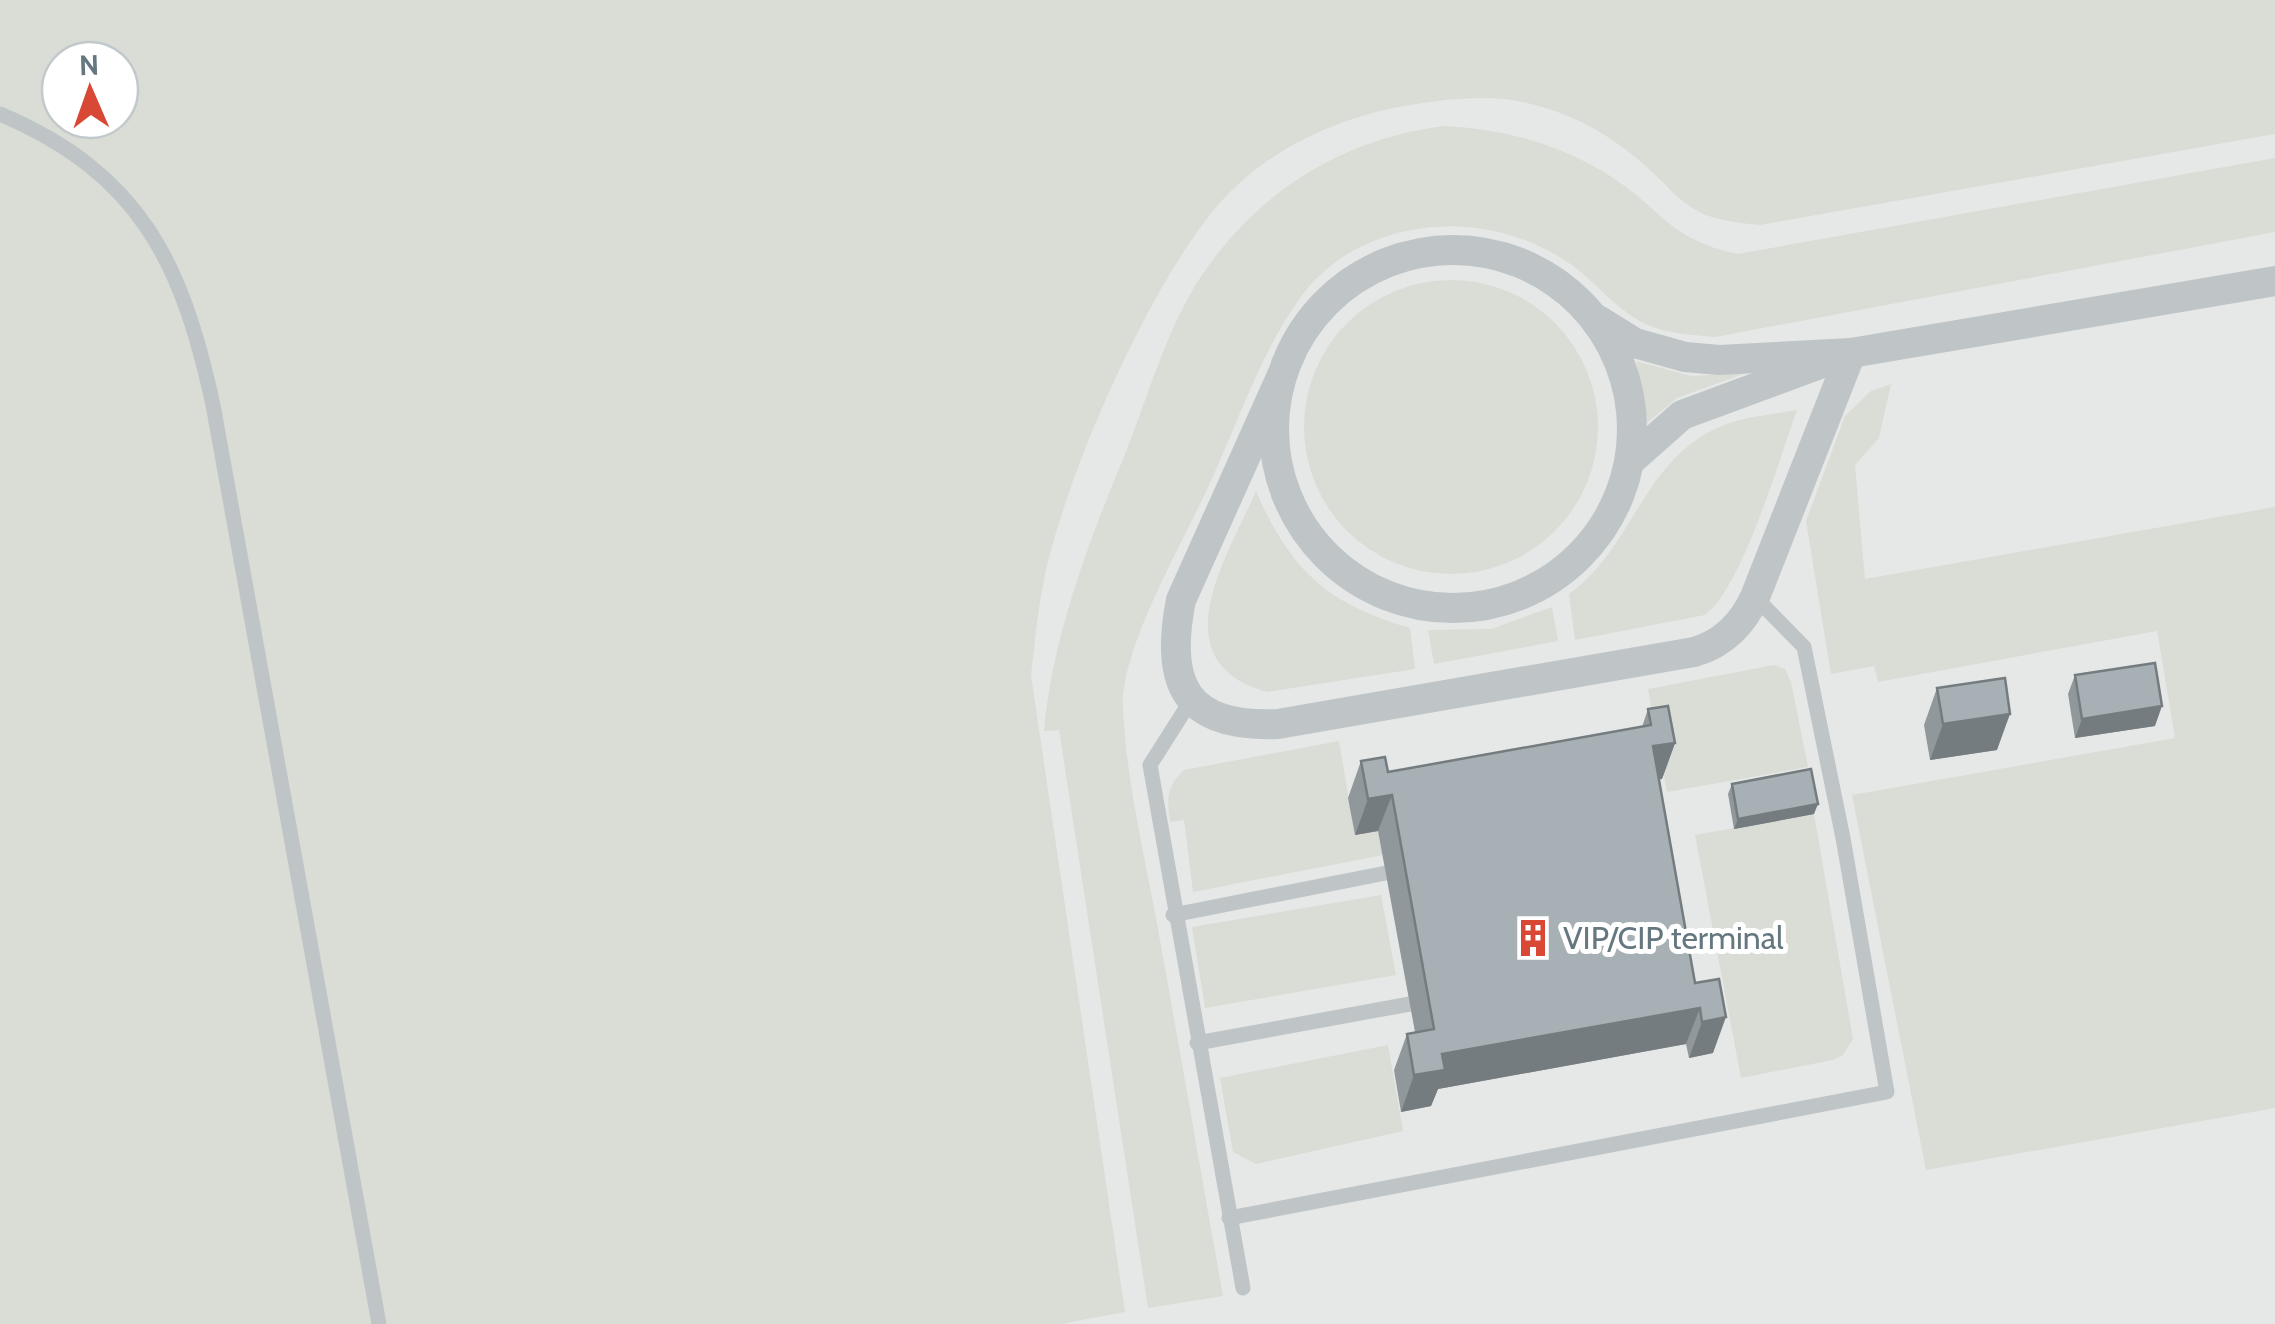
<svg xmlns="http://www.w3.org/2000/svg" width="2275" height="1324" viewBox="0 0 2275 1324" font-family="Cabin,sans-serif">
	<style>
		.built { fill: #e6e8e7; fill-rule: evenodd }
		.green { fill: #d9ddd5; fill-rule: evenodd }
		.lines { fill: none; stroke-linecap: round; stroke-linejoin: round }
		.lane { stroke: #bfc5c7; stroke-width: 15 }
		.street { stroke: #bfc5c7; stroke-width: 30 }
		.wall { fill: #90989c }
		.shaded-wall { fill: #757c7f }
		.building { fill: #a7b1b5; stroke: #757c7f; stroke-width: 2.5 }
		.labels { text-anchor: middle; stroke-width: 10; stroke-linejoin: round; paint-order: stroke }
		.poi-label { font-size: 32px; fill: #65777f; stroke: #fff; text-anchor: start }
	</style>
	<rect width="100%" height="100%" fill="#f8f8f6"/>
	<path class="built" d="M0,0H2275V1324H0ZM60,60H120V120H60Z"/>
	<g class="green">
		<path d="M0,0H2275V134L1760,225C1740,223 1719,221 1701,213C1679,202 1667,185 1649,169C1615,138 1577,115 1531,104C1490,93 1445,99 1404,106C1341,117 1276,146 1230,192C1156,266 1062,481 1043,585C1037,615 1035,645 1031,675L1125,1312L1061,1324H0ZM60,60H120V120H60Z"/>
		<path d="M1444,126C1503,129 1557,143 1607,174C1662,208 1667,239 1738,254L2275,158V232L1715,337C1693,335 1669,334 1648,325C1619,312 1601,288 1577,269C1538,239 1483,222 1434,227C1383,231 1334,253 1303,294C1261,350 1238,423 1209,485C1183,543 1119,650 1123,711C1127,784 1145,857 1158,929C1180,1051 1201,1173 1223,1296L1148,1308L1059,730L1044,731C1053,634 1088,544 1125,454C1148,397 1166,330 1200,278C1258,191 1342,139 1444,126Z"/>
		<circle cx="1451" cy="427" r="147"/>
		<polygon points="1636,361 1691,376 1746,373 1677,398 1643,426"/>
		<polygon points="1891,384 1879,438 1855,465 1865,579 2275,507 2275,1108 1926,1170 1852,795 2175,738 2157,631 1878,682 1874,666 1831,674 1806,521 1845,416 1871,391"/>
		<path d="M1797,410C1779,459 1743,586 1705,615L1575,640L1569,594C1632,549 1642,464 1715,429C1740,417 1770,415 1797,410Z"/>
		<path d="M1256,491C1290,570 1327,604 1410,628L1415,669L1267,692C1158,661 1228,556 1256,491Z"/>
		<polygon points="1552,607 1558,641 1434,664 1428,630 1491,629"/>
		<polygon points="1774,665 1785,669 1791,682 1808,767 1667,792 1648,689"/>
		<path d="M1339,741L1355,835L1378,831L1383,855L1193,892L1184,820L1170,822C1167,799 1166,787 1184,770Z"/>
		<polygon points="1814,814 1853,1039 1843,1055 1833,1060 1741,1078 1695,835"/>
		<polygon points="1381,895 1396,975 1205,1008 1192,927"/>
		<polygon points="1388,1045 1403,1131 1256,1164 1233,1152 1220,1078"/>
	</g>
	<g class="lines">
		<g class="lane">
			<path d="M0,114C141,174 182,263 213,405L379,1324"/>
			<polyline points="1190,702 1150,765 1243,1288"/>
			<polyline points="1173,915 1386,873"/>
			<polyline points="1197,1043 1410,1004"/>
			<polyline points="1229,1218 1887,1092 1843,838 1804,647 1755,597"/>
		</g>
		<g class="street">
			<circle cx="1453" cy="429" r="179"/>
			<polyline points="1598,320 1635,343 1685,357 1719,360 1851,353 2275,281"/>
			<path d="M1283,373L1181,600C1164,685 1186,728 1278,724L1694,652C1723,644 1743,623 1755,597L1851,353"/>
			<polyline points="1630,461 1682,415 1820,364"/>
		</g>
	</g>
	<g class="wall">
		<polygon points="2075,675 2155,726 2075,738 2068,694"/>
		<polygon points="1937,688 1997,750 1930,760 1924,725"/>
		<polygon points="1648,709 1675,743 1662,779 1659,779 1695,983 1713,1053 1689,1058 1686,1044 1438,1089 1431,1106 1401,1112 1394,1070 1407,1034 1415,1032 1378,831 1355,835 1348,798 1361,761 1388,772 1642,727"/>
		<polygon points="1732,784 1814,814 1734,829 1728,794"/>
	</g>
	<g class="shaded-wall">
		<polygon points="2162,706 2155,726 2075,738 2082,719"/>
		<polygon points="2010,714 1997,750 1930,760 1943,724"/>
		<polygon points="1675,743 1662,779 1640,783 1653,746"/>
		<polygon points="1392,795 1378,831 1355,835 1368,799"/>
		<polygon points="1818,804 1814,814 1734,829 1738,819"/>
		<polygon points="1700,1008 1686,1044 1438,1089 1431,1106 1401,1112 1414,1075 1442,1054"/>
		<polygon points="1726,1017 1713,1053 1689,1058 1702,1022"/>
	</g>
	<g class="building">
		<polygon points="2155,663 2162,706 2082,719 2075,675"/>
		<polygon points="2005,678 2010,714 1943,724 1937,688"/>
		<polygon points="1668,706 1675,743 1653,746 1695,983 1719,979 1726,1017 1702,1022 1700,1008 1442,1054 1445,1070 1414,1075 1407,1034 1434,1029 1392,795 1368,799 1361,761 1385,757 1388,772 1651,725 1648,709"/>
		<polygon points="1811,769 1818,804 1738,819 1732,784"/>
	</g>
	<defs>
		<g id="building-bare" transform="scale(3)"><path d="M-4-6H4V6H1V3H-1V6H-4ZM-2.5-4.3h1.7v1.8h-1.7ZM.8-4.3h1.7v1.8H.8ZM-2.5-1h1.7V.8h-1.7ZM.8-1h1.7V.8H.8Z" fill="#d94835" stroke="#fff" stroke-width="2.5" paint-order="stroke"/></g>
	</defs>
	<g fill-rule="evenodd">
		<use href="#building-bare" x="1533" y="938"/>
	</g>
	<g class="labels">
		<g class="poi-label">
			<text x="1563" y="949">VIP/CIP terminal</text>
		</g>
	</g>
	<g transform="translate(90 90) rotate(358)"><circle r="48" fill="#ffffff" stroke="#c1c9cc" stroke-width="2.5"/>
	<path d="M0-8L18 38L0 25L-18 38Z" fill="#d94835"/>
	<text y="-15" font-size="28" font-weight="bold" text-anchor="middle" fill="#65777f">N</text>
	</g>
</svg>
